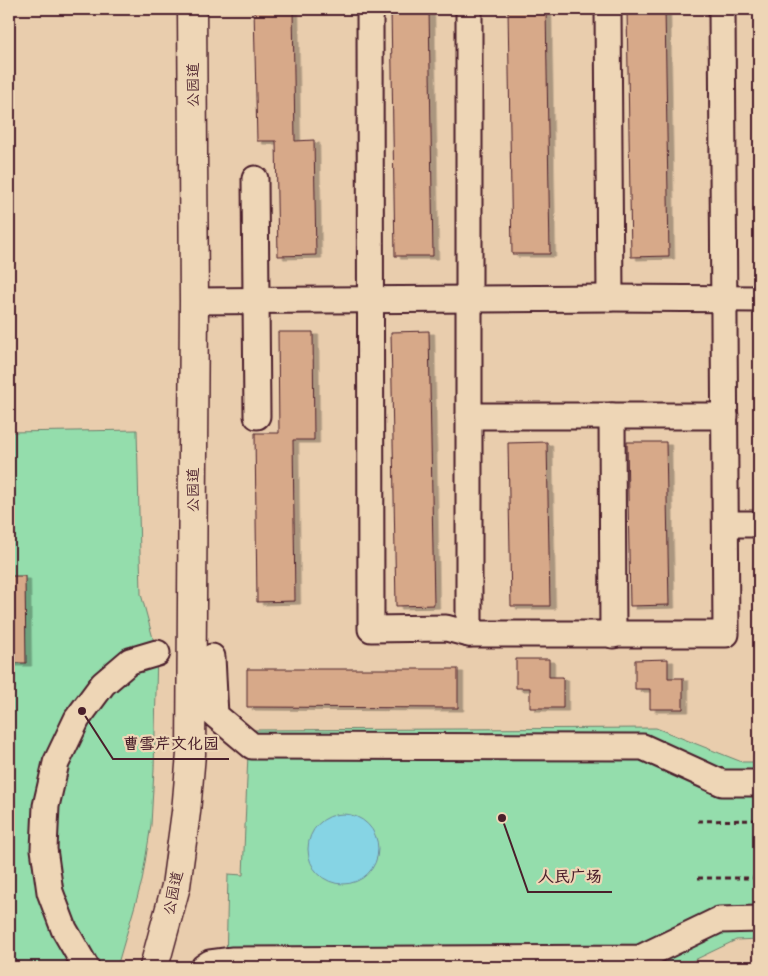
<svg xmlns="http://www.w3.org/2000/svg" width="768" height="976" viewBox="0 0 768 976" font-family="'Shantell Sans','LXGW WenKai TC',sans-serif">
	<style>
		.green { fill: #94ddac; stroke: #6f7e6c }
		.water { fill: #86d4e4; stroke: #6e8c9a }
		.building { fill: #d7a989; stroke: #4a1f2b; filter: url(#shadow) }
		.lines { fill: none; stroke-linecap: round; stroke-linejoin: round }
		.minor-casing { stroke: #4a1f2b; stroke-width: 29 }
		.major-casing { stroke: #4a1f2b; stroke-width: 31 }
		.path { stroke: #4a1f2b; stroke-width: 3; stroke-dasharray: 5 4; stroke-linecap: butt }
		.minor { stroke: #eed6b6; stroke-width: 25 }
		.major { stroke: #eed6b6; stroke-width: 28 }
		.labels { text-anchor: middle; stroke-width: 4.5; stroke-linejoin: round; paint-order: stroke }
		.street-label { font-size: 15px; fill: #4a1f2b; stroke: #eed6b6 }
		.leader { fill: none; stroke: #4a1f2b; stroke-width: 2 }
		.callout-dot { fill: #4a1f2b; stroke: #eed6b6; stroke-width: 2 }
		.callout-label { font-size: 16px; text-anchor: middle; font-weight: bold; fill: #4a1f2b; stroke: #eed6b6; stroke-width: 4.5; stroke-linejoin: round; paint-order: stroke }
	</style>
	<defs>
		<filter id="shadow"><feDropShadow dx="5.5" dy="3" stdDeviation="0" flood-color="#0004"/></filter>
	</defs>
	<rect width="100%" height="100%" fill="#e9cdad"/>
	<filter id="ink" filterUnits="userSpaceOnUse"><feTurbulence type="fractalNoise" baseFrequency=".02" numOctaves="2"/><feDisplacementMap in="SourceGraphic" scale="10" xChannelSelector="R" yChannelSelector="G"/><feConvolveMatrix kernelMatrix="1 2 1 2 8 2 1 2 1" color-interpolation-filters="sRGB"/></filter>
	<g filter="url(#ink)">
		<g class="green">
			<polygon points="137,430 141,594 157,653 154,770 151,825 142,881 117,967 9,967 9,432"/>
			<polygon points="656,728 742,762 759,762 759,939 736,940 680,967 226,967 228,874 243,875 249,730"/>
		</g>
		<circle class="water" cx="343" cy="849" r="35"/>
		<g class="building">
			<polygon points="254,9 293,9 295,141 314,140 316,255 278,256 276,141 257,141"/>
			<polygon points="391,9 429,9 433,256 395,256"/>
			<polygon points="508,9 546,9 550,254 512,254"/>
			<polygon points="627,9 665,9 669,256 631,257"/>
			<polygon points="429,331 434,605 396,606 391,332"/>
			<polygon points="278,332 313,332 314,440 293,440 295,601 257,602 255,433 279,433"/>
			<polygon points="547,442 550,606 511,606 508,443"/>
			<polygon points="627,442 666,442 669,605 630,606"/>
			<polygon points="9,576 25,576 26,663 9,663"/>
			<polygon points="516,659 549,659 549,677 563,677 563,708 530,708 530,688 516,688"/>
			<polygon points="668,659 668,678 683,678 683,709 650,709 650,689 635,689 635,660"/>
			<polygon points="247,669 458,669 458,708 247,707"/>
		</g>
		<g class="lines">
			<g class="minor-casing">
				<g id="minor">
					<polyline points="370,9 371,629 446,628 469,634 726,634 722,9"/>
					<polyline points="469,9 469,634"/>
					<polyline points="608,9 610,298"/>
					<polyline points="255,179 257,416"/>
					<polyline points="194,301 610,298 759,299"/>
					<polyline points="469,416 725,416"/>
					<polyline points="612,416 613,635"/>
					<polyline points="726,524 759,524"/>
					<polyline points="212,657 215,715 252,746 643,747 722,783 759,783"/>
					<polyline points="86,967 64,929 50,892 44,849 46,806 56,763 77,719 103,684 130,661 157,653"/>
					<polyline points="204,967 210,963 233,960 640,958 719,920 759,919"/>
				</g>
			</g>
			<g class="major-casing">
				<polyline id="major" points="154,967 176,886 186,812 191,754 194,301 192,9"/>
			</g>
			<g class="path">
				<polyline points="698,821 759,820"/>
				<polyline points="698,878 759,878"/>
			</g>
			<use href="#minor" class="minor"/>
			<use href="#major" class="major"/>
		</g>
	</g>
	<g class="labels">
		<g class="street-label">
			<text transform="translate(193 85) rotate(-90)" y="5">公园道</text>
			<text transform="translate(193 490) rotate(-90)" y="5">公园道</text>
			<text transform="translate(173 893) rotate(-78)" y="5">公园道</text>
		</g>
	</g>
	<path class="leader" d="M82 711L113 759H229M502 818L528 892H612"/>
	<g class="callout-dot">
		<circle cx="82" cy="711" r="5"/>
		<circle cx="502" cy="818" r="5"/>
	</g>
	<g class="callout-label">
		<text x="171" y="749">曹雪芹文化园</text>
		<text x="570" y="882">人民广场</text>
	</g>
	<rect width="768" height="976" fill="none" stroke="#eed6b6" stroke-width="30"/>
	<rect x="15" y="15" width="738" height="946" fill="none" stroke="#4a1f2b" stroke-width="2" filter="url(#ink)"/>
</svg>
